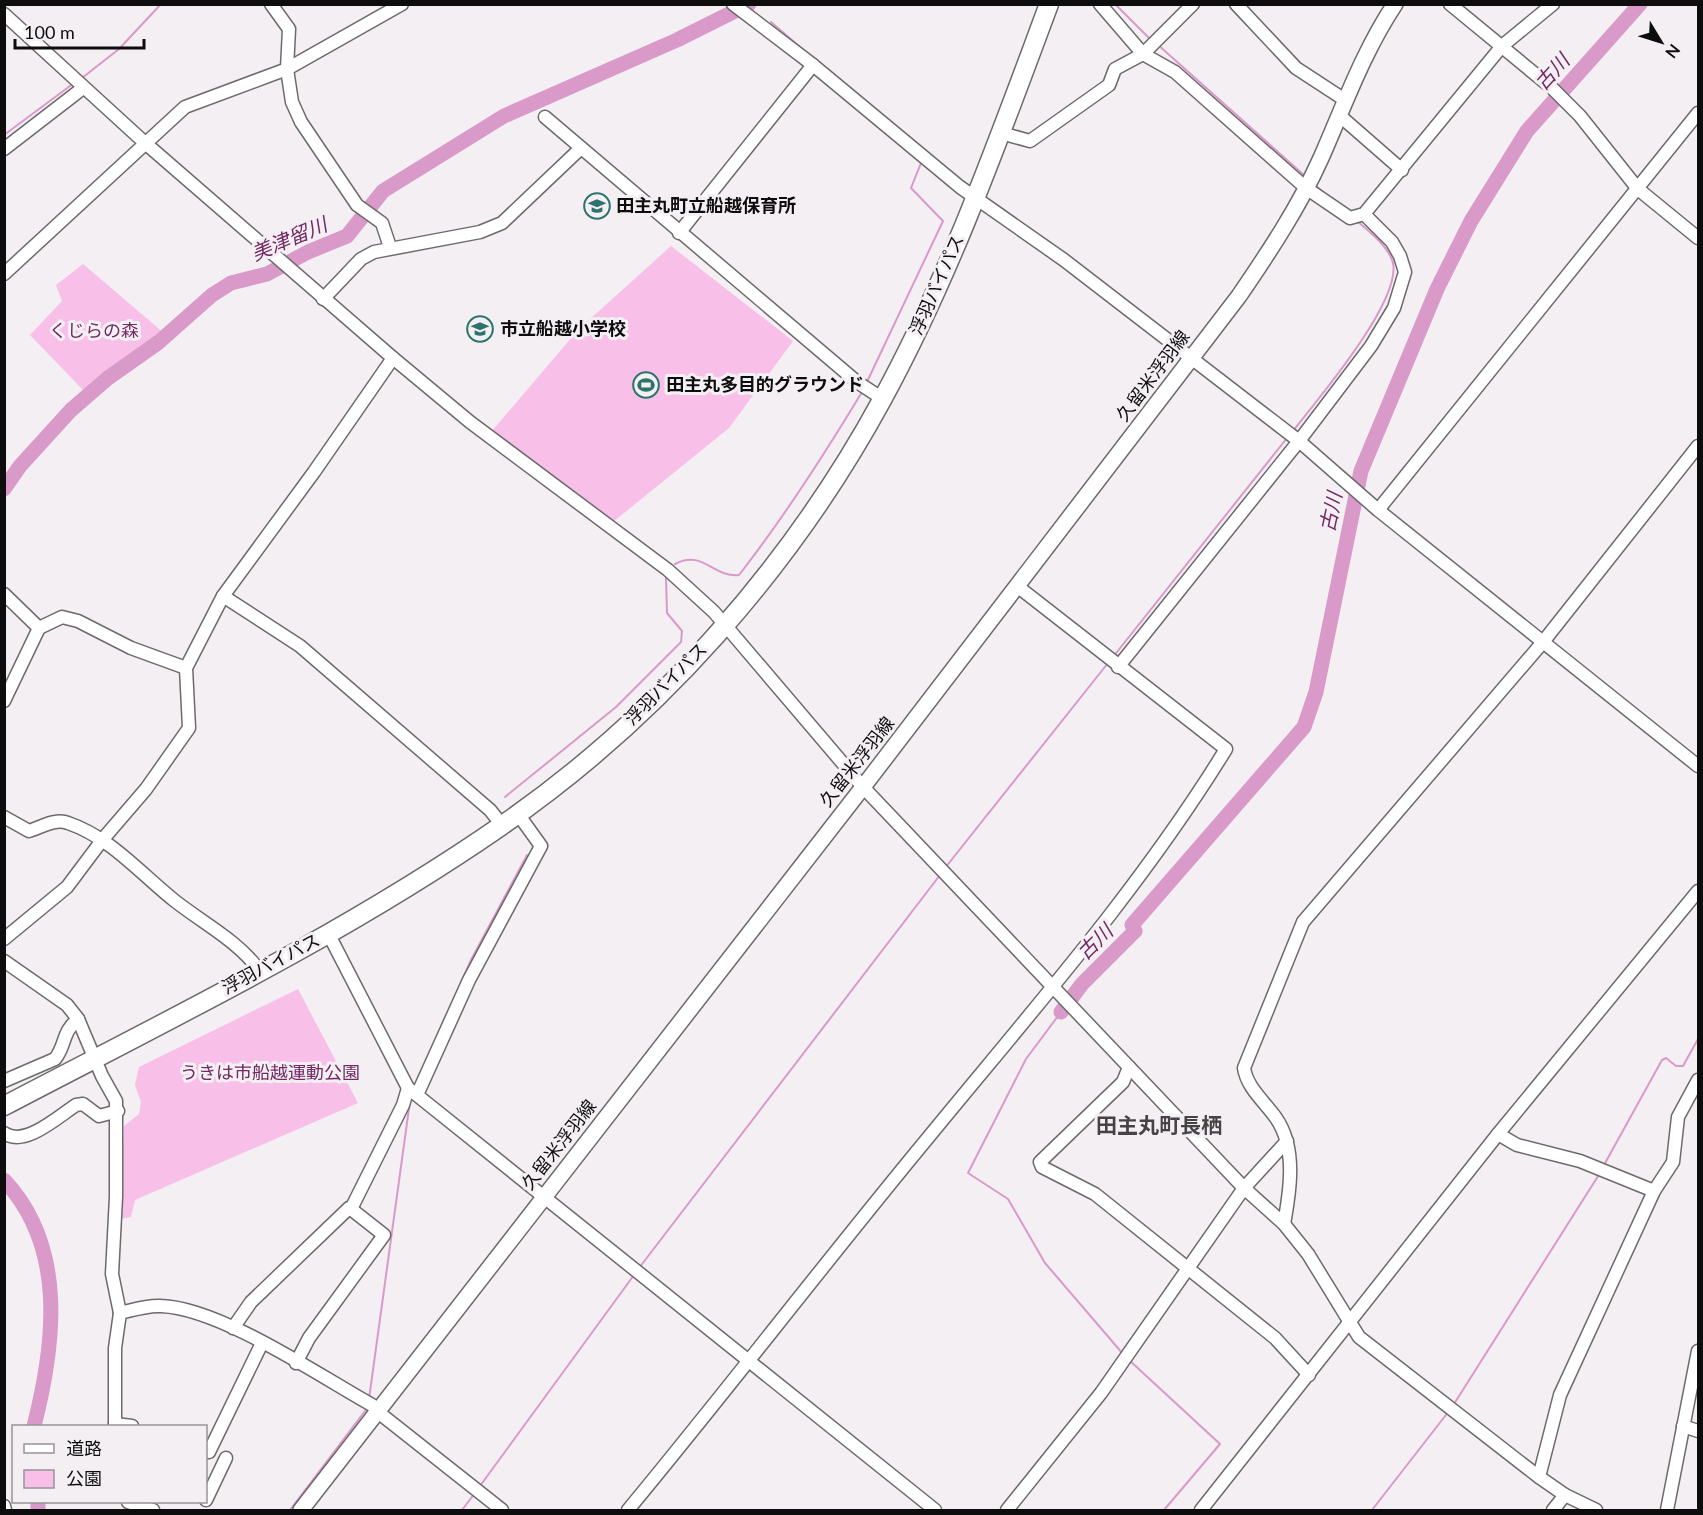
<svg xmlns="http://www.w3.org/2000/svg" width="1703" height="1515" viewBox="0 0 1703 1515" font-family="Lato,'Noto Sans JP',sans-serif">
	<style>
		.green { fill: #f8bfe9 }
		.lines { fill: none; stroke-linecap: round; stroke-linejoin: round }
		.stream { stroke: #d99ac9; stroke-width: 2 }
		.river { stroke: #d99ac9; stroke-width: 15 }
		.minor-casing { stroke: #6d696c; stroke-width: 15 }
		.major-casing { stroke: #6d696c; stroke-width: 18 }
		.highway-casing { stroke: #6d696c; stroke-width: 21 }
		.minor { stroke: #fff; stroke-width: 12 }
		.major { stroke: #fff; stroke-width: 15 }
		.highway { stroke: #fff; stroke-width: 18 }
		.labels { text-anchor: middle; stroke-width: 6; stroke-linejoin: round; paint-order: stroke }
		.poi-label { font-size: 18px; font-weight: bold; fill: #0e0d0e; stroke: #f3eff2; text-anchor: start }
		.street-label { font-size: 18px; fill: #0e0d0e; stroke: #f3eff2 }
		.park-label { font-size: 18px; fill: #722964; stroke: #f3eff2 }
		.water-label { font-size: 20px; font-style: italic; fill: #722864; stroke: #f3eff2 }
		.quarter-label { font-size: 21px; font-weight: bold; fill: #464345; stroke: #f3eff2 }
	</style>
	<rect width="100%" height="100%" fill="#f3eff2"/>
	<g class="green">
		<polygon points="671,246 793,341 729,428 613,522 492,431 578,330"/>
		<polygon points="83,264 165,334 85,392 30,335 62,301 56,285"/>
		<polygon points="298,989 358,1103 135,1200 131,1217 119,1219 124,1126 139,1114 141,1102 135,1085 139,1067"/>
	</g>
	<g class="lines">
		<g class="stream">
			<polyline points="1115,4 1150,39"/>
			<polyline points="771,22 808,54"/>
			<polyline points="1157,44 1305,176"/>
			<polyline points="82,78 119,49 161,4"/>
			<polyline points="4,135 74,83"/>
			<polyline points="1314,184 1325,194"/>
			<polyline points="866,384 943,221 911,188 921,163"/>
			<path d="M1293,431C1318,399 1401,302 1393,263C1389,247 1369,231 1357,221"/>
			<path d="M675,564C703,549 713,578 739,575C785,516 824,455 862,392"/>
			<polyline points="1113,657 1287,438"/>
			<polyline points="505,797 616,707 681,642 682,631 667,613 666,578"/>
			<polyline points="945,868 1108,663"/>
			<polyline points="1061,1012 1026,1059 968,1173 1008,1199 1045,1263 1123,1354"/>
			<polyline points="433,1046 471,960 527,855"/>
			<polyline points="1604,1165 1662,1060 1666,1058 1676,1066 1683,1066 1698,1039"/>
			<polyline points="639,1268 940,875"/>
			<polyline points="1129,1360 1220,1444 1164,1510"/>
			<polyline points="369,1399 410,1101"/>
			<polyline points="1454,1404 1600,1173"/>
			<polyline points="480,1486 634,1275"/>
			<polyline points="290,1510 368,1407"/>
			<polyline points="462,1510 475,1493"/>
			<polyline points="1372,1510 1449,1411"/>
		</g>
		<g class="river">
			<polyline points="4,489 20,466 71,410 108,378 159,342 212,295 231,283 267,274 308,252 347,236 383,191 504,116 677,40 749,4"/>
			<polyline points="1061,1012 1082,984 1135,931 1132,925 1304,727 1316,692 1361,471 1437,289 1471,221 1527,131 1640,4"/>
			<path d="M4,1180C67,1247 55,1344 34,1426"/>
			<polyline points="38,1502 38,1510"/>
		</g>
		<g class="minor-casing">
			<g id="minor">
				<polyline points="271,4 289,29 287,69 292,102 301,122 357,205 382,223 390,247"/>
				<polyline points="733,4 813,65 960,187 1064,260 1299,441 1378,510 1698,766"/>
				<polyline points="1100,4 1143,54 1175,72 1306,188 1350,218 1364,214 1502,46 1553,4"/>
				<polyline points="1236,4 1296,68 1345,100"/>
				<polyline points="1450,4 1552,88 1580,116 1638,189 1698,238"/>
				<polyline points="4,14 144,142 393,358 470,422 668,570 714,612 863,787 1244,1188 1284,1224 1308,1254 1359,1337 1539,1477 1565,1495 1596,1510"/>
				<polyline points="1339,115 1402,170"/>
				<polyline points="545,117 857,382 883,399"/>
				<polyline points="1001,133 1030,141 1109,85 1115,69 1143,54 1193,4"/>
				<polyline points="4,149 83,88"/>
				<polyline points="679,233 813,65"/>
				<polyline points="4,274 185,107 287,69 402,4"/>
				<polyline points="323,299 361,259 374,252 480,232 502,223 581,148"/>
				<polyline points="1378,510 1698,113"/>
				<polyline points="4,594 39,628"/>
				<polyline points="223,596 300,646 490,810 502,825"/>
				<polyline points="1118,667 1299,441 1371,346 1394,308 1405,272 1400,256 1392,242 1364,214"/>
				<polyline points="4,701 39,628 62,617 78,621 131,648 186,668"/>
				<path d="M4,817L29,831C41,827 56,818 68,823C110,837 141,874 175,901C203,923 238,941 259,970"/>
				<polyline points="328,933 408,1088 935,1510"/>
				<polyline points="4,939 67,887 103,839 146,789 189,728 186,668 223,596 314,472 393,358"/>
				<polyline points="4,961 67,1005 78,1019 102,1076 116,1101 116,1197 112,1274 120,1313 115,1348 115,1426"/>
				<polyline points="1129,1067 1123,1082 1040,1162 1042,1167 1095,1194 1275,1338 1309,1375"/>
				<path d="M4,1081L55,1059C66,1045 62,1032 78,1019"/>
				<polyline points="417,1095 469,980 541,846 518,814"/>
				<path d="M4,1133C24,1148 59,1116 76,1105L83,1104L99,1116L118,1111"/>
				<polyline points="1498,1134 1517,1145 1580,1161 1654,1191"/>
				<path d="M1284,1224C1290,1191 1297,1148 1276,1118C1265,1102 1247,1088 1244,1068L1303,922L1543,642L1698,446"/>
				<path d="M120,1313C133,1310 147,1305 161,1306C220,1308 318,1375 372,1405L378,1412L502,1510"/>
				<polyline points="233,1328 251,1302 349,1208 351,1209 403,1105 408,1088"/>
				<polyline points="296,1363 309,1338 384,1235 351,1209"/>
				<polyline points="115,1424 132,1426"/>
				<polyline points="1683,1426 1698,1431"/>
				<polyline points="206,1450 209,1452 262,1343"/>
				<polyline points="1539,1477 1560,1395 1654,1191 1673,1162 1678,1117 1698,1080"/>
				<polyline points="206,1500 226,1458"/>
				<polyline points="128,1502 153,1510"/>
				<polyline points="4,1506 5,1510"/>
				<path d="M628,1510C729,1388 826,1261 927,1139C1031,1012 1140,889 1226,749L1017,586"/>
				<polyline points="1007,1510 1101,1393 1244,1188 1287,1141"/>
				<polyline points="1201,1510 1498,1134 1698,891"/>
				<polyline points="1553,1510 1565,1495"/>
				<polyline points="1667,1510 1698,1351"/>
			</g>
		</g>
		<g class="major-casing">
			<path id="major" d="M301,1510L863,787L1239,296C1269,252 1299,207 1321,158C1344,106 1363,52 1395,4"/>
		</g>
		<g class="highway-casing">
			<path id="highway" d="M4,1106C172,1018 345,934 501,826C658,718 792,566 883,398C951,273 999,138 1049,4"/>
		</g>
		<use href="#minor" class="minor"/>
		<use href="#major" class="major"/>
		<use href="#highway" class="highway"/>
	</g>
	<defs>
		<g id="school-ring" transform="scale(1.35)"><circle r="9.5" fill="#f3eff2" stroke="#2b736c" stroke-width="1.5"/><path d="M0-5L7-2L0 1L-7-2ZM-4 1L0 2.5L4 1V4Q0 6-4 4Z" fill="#2b736c"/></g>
		<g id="stadium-ring" transform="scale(1.35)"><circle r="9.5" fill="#f3eff2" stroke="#2b736c" stroke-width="1.5"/><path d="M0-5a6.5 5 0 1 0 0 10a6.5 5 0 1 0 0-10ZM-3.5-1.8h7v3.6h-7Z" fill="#2b736c"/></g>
	</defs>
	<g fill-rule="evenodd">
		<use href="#school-ring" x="597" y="206"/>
		<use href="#school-ring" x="480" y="329"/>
		<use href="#stadium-ring" x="646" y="385"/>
	</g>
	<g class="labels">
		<g class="poi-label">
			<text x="616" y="212">田主丸町立船越保育所</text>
			<text x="500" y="335">市立船越小学校</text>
			<text x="666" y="391">田主丸多目的グラウンド</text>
		</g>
		<g class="street-label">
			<text transform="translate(937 285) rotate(-66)" y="6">浮羽バイパス</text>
			<text transform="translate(1153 376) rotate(-53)" y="6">久留米浮羽線</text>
			<text transform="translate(666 684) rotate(-45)" y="6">浮羽バイパス</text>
			<text transform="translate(857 762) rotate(-52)" y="6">久留米浮羽線</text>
			<text transform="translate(271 964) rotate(-28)" y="6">浮羽バイパス</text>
			<text transform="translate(559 1145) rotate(-52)" y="6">久留米浮羽線</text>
		</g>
		<g class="park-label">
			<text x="94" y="337">くじらの森</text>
			<text x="270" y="1079">うきは市船越運動公園</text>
		</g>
		<g class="water-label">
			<text transform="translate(1552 72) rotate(-48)" y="7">古川</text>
			<text transform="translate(289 239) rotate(-23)" y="7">美津留川</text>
			<text transform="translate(1331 512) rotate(-78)" y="7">古川</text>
			<text transform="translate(1095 942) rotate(-45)" y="7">古川</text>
		</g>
		<g class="quarter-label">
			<text x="1159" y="1133">田主丸町長栖</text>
		</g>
	</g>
	<rect width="1703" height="1515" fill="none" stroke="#0e0d0e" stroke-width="12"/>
	<rect x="12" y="1425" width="195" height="78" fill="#f3eff2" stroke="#979597" stroke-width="1.5"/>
	<rect x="24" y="1444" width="30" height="9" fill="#ffffff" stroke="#979597" stroke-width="1.5"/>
	<text x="66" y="1455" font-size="18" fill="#0e0d0e">道路</text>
	<rect x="24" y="1470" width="30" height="18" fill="#f8bfe9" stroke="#979597" stroke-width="1.5"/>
	<text x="66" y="1485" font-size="18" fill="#0e0d0e">公園</text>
	<g transform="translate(1661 42) rotate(128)" stroke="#f3eff2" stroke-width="4.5" paint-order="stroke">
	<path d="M0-4.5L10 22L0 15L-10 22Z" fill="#0e0d0e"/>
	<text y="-9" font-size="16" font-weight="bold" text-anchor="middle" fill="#0e0d0e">N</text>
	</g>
	<path d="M15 39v9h129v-9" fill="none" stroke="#0e0d0e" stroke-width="3"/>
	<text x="24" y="39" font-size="18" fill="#0e0d0e" stroke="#f3eff2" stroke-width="4.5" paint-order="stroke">100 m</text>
</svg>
